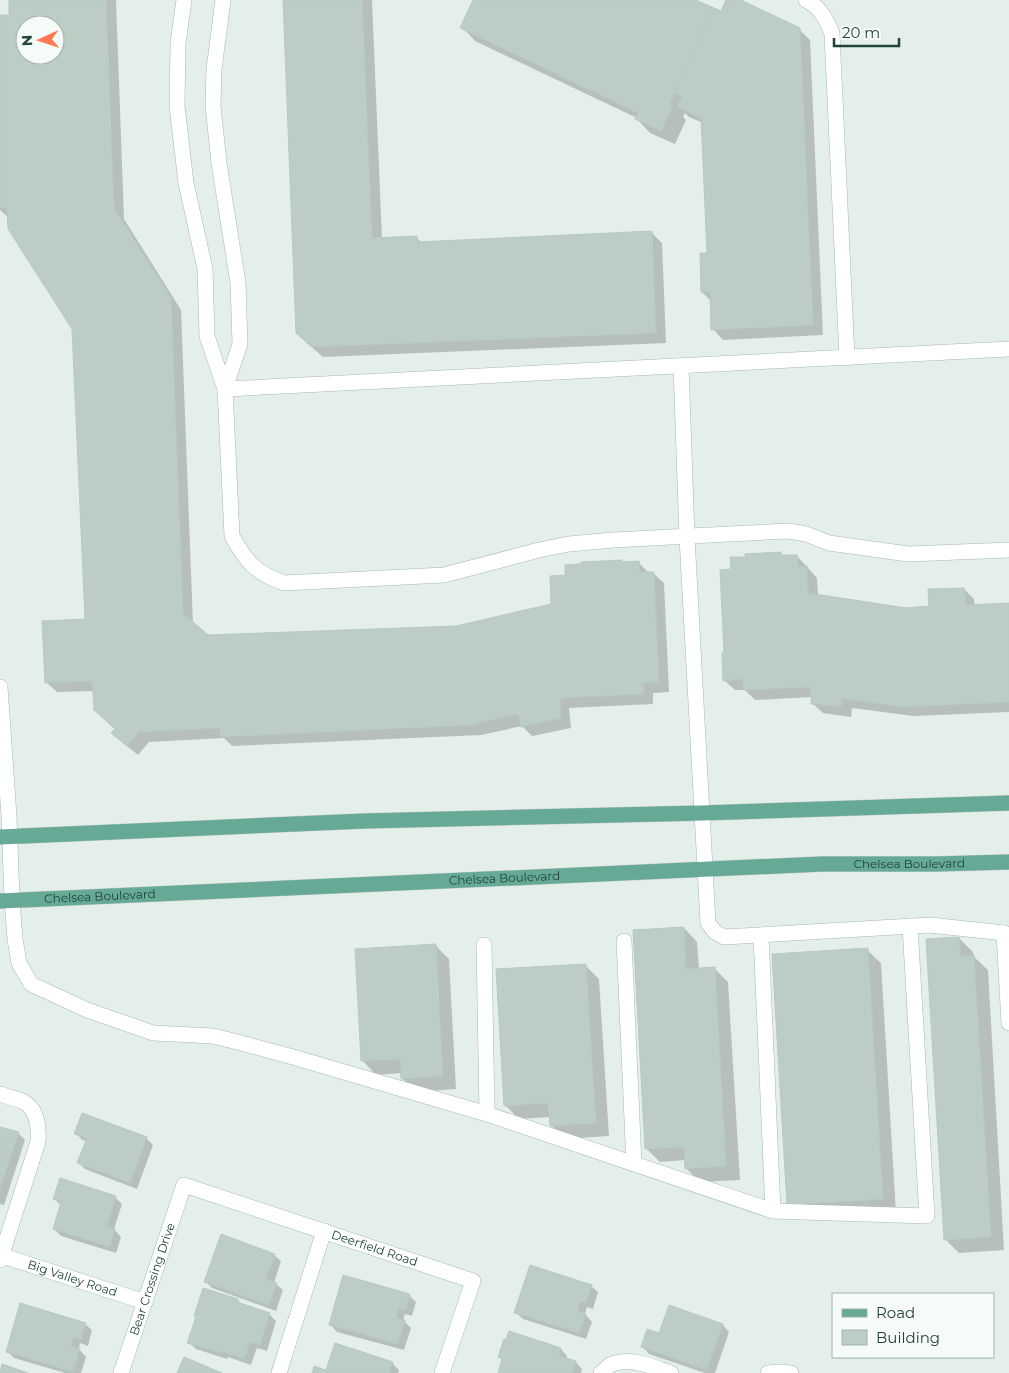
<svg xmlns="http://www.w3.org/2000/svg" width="1009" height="1373" viewBox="0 0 1009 1373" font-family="Montserrat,sans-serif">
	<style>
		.shadow { fill: #0003; fill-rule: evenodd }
		.building { fill: #bccdc6; stroke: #b6cac1; fill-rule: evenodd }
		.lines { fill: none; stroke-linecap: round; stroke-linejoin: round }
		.minor-casing { stroke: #a6b8b2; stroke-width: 16 }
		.major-casing { stroke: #c1cac8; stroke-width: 16 }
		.minor { stroke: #fff; stroke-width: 15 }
		.major { stroke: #65a996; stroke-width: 15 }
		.labels { text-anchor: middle; stroke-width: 5; stroke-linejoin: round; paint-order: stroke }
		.street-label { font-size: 12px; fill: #21433a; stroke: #f6fbf8 }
	</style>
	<rect width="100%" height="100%" fill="#e5efea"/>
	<g class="shadow">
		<path d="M10,0H116L124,219L181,310L193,624L208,637L456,627L553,605L567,577L622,561L624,563L638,562L649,573H653L664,583L669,692L653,693V704L569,708L571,728L532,736L522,726L481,735L232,746L224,738L149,742L138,755L123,743L94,691L57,692L46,682L86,621L73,329L9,218L0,210V16H11ZM25,25H55V55H25Z"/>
		<polygon points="284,0 372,0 382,239 416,237 422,243 651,232 662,243 666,343 323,357 308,344 297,333"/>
		<polygon points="474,0 693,0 721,13 727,0 738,0 799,29 810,40 823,335 723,340 713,329 711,301 702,292 709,254 703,123 689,117 685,113 683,117 686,120 675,144 650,133 637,119 637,118 475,41 462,27"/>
		<polygon points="781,554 784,556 797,556 817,578 818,595 906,609 930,608 964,589 974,599 975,606 1009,604 1009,712 913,716 852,708 851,717 823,713 812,703 812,697 755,700 745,690 735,690 724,680 725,654 732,570"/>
		<polygon points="684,928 697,942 699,969 714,968 728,982 740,1180 700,1182 686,1168 686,1160 660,1162 646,1148"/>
		<polygon points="959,938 973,952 973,956 988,970 1004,1250 959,1253 945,1239"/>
		<polygon points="435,945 449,959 456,1089 416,1092 402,1078 402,1073 376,1075 363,1061"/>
		<polygon points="867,950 881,963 896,1213 788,1205"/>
		<polygon points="585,965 599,979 609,1136 564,1139 551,1125 550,1117 519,1119 505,1105"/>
		<polygon points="0,1128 18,1133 25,1140 4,1205 0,1204"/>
		<polygon points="76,1133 146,1138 153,1145 137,1189 85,1169 79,1163 87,1141 82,1140"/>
		<polygon points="61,1180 116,1198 122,1204 114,1229 121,1237 116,1253 61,1236 54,1229 62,1206 54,1199"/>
		<polygon points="274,1255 281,1261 274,1283 276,1284 283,1290 276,1311 212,1288 205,1281"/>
		<polygon points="591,1286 598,1292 593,1309 587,1307 585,1314 592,1322 586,1339 523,1319 516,1312"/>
		<polygon points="204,1289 238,1300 243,1306 269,1314 276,1321 267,1351 257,1348 251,1365 228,1357 227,1359 196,1349 189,1342"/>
		<polygon points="409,1295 416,1302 412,1316 405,1314 403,1320 411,1328 404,1350 337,1332 331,1325"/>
		<polygon points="85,1324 92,1330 88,1346 80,1343 79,1349 86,1357 81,1373 65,1373 14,1358 8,1352"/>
		<polygon points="723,1325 729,1332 715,1373 705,1373 649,1354 643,1347 660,1335"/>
		<polygon points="561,1349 567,1356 566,1359 576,1362 582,1369 581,1373 499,1373 503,1361 499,1357"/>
		<polygon points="392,1363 399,1370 398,1373 313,1373"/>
	</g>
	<g class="building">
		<path d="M9,0H106L114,208L171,298L183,613L208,635L456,626L551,604L550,576L565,575V565L581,564V562L622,560V562L639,561L640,572H654L659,682L643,683L644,694L560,698L561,718L521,727L518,714L470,725L220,737V728L139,732L127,746L111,733L115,729L93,709L94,707L92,681L45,683L42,621L85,619L72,329L8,229L7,208H0V15H9ZM25,25H55V55H25Z"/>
		<polygon points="283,0 362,0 372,238 417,236 417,242 652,231 656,333 312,347 296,333"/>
		<polygon points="473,0 696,0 714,8 670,104 673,105 661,131 635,119 638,113 460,28"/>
		<polygon points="726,0 741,0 800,28 813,325 711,330 710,292 701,292 700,253 707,253 701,118 677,107 682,96 675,93 714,8 721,11"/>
		<polygon points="781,552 781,555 797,555 798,567 807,566 808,593 906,608 929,606 928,589 964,588 966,605 1009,603 1009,702 902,707 842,698 841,707 811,704 811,687 743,690 743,679 723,681 722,653 724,653 720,570 731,569 730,557 745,557 745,554"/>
		<polygon points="684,927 686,969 715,967 726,1166 685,1169 684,1147 645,1149 633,930"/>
		<polygon points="959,937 961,956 974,955 991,1237 944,1240 926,939"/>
		<polygon points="436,944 443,1076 401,1079 400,1059 361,1061 355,949"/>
		<polygon points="868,948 883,1199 787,1205 772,954"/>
		<polygon points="586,964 596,1123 550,1126 548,1103 504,1106 496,969"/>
		<polygon points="82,1113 147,1137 130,1183 77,1163 87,1138 74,1134"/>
		<polygon points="0,1127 19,1132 0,1189"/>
		<polygon points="60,1178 116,1196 107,1226 115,1229 110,1247 53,1229 61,1202 53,1199"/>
		<polygon points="221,1234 275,1254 266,1279 277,1283 269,1305 204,1282"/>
		<polygon points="530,1265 592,1285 586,1303 580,1301 577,1311 586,1314 579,1333 514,1313"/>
		<polygon points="343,1275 410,1294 406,1310 398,1308 396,1318 405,1320 398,1344 329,1325"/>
		<polygon points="203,1288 238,1299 237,1302 270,1313 260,1345 250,1342 244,1359 221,1351 220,1353 187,1343 196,1317 194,1316"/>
		<polygon points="20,1303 86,1323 81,1340 74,1338 71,1346 80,1349 73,1372 6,1352"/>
		<polygon points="669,1305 723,1324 707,1370 641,1347 647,1329 659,1333"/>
		<polygon points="509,1331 561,1348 559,1356 576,1361 572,1373 498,1373 502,1359 498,1357 504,1339 506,1340"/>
		<polygon points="335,1343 393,1362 389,1373 312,1373 314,1366 326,1370"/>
		<polygon points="184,1357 222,1373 177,1373"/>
		<polygon points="2,1364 28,1373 0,1373"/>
	</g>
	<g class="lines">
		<g class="minor-casing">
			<g id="minor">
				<path d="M184,0L178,43L177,106L186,183L205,269L207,336L225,389L232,536C246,562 256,573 284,583L444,575L539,550L569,544L613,540L788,531L806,534L829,543L908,554L1009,550"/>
				<polyline points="223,0 214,69 213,106 219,163 238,283 240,344 225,389"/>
				<path d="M806,0C820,7 826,19 832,33L847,358"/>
				<polyline points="681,366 687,537 708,923 715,932 724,937 930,925 1004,933 1009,935"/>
				<polyline points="225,389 1009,349"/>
				<polyline points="0,687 9,816 12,901 15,939 19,963 31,984 87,1010 153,1033 213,1036 241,1043 293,1057 487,1114 773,1211 927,1216 910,926"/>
				<polyline points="1004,933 1009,1023"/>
				<polyline points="761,935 773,1211"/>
				<polyline points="624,941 634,1164"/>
				<polyline points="484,945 487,1114"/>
				<path d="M0,1094C7,1097 17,1098 24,1102C38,1110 39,1128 38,1142L0,1260"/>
				<path id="s1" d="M0,1255L145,1302"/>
				<path id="s2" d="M121,1373L184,1185L473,1281L442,1373"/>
				<polyline points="279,1373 324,1231"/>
				<path d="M601,1373C604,1371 607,1367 610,1365C629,1356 653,1367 671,1373"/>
				<polyline points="768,1373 779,1372 791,1373"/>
			</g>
		</g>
		<g class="major-casing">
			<g id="major">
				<polyline points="0,837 365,821 702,813 1009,803"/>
				<path id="s3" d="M0,901L822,864H937L1009,862"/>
			</g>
		</g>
		<use href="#minor" class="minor"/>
		<use href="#major" class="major"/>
	</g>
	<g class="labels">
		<g class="street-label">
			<text dy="4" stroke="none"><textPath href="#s3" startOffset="910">Chelsea Boulevard</textPath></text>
			<text dy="4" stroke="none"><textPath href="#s3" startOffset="505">Chelsea Boulevard</textPath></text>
			<text dy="4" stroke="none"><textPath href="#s3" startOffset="100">Chelsea Boulevard</textPath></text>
			<text dy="4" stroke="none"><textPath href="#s2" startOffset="399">Deerfield Road</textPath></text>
			<text dy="4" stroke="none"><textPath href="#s1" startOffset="76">Big Valley Road</textPath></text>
			<text dy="4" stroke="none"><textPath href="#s2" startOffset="99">Bear Crossing Drive</textPath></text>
		</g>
	</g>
	<rect x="832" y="1293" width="162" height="65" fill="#f6fbf8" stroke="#a1b1ac"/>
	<rect x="842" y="1309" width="25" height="8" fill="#65a996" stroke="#a1b1ac"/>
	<text x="876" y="1318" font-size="15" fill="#21433a">Road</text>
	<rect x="842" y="1330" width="25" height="15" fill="#bccdc6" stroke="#a1b1ac"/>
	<text x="876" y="1343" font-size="15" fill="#21433a">Building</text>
	<g transform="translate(40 40) rotate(267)"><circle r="24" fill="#f6fbf8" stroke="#a1b1ac"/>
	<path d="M0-4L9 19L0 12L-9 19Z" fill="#ff7a53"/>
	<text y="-8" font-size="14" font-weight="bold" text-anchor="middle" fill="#21433a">N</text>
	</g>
	<path d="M834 38v8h65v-8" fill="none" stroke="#21433a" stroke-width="2.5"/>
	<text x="842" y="38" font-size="15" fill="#21433a" stroke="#f6fbf8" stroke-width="4" paint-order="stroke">20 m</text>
</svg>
